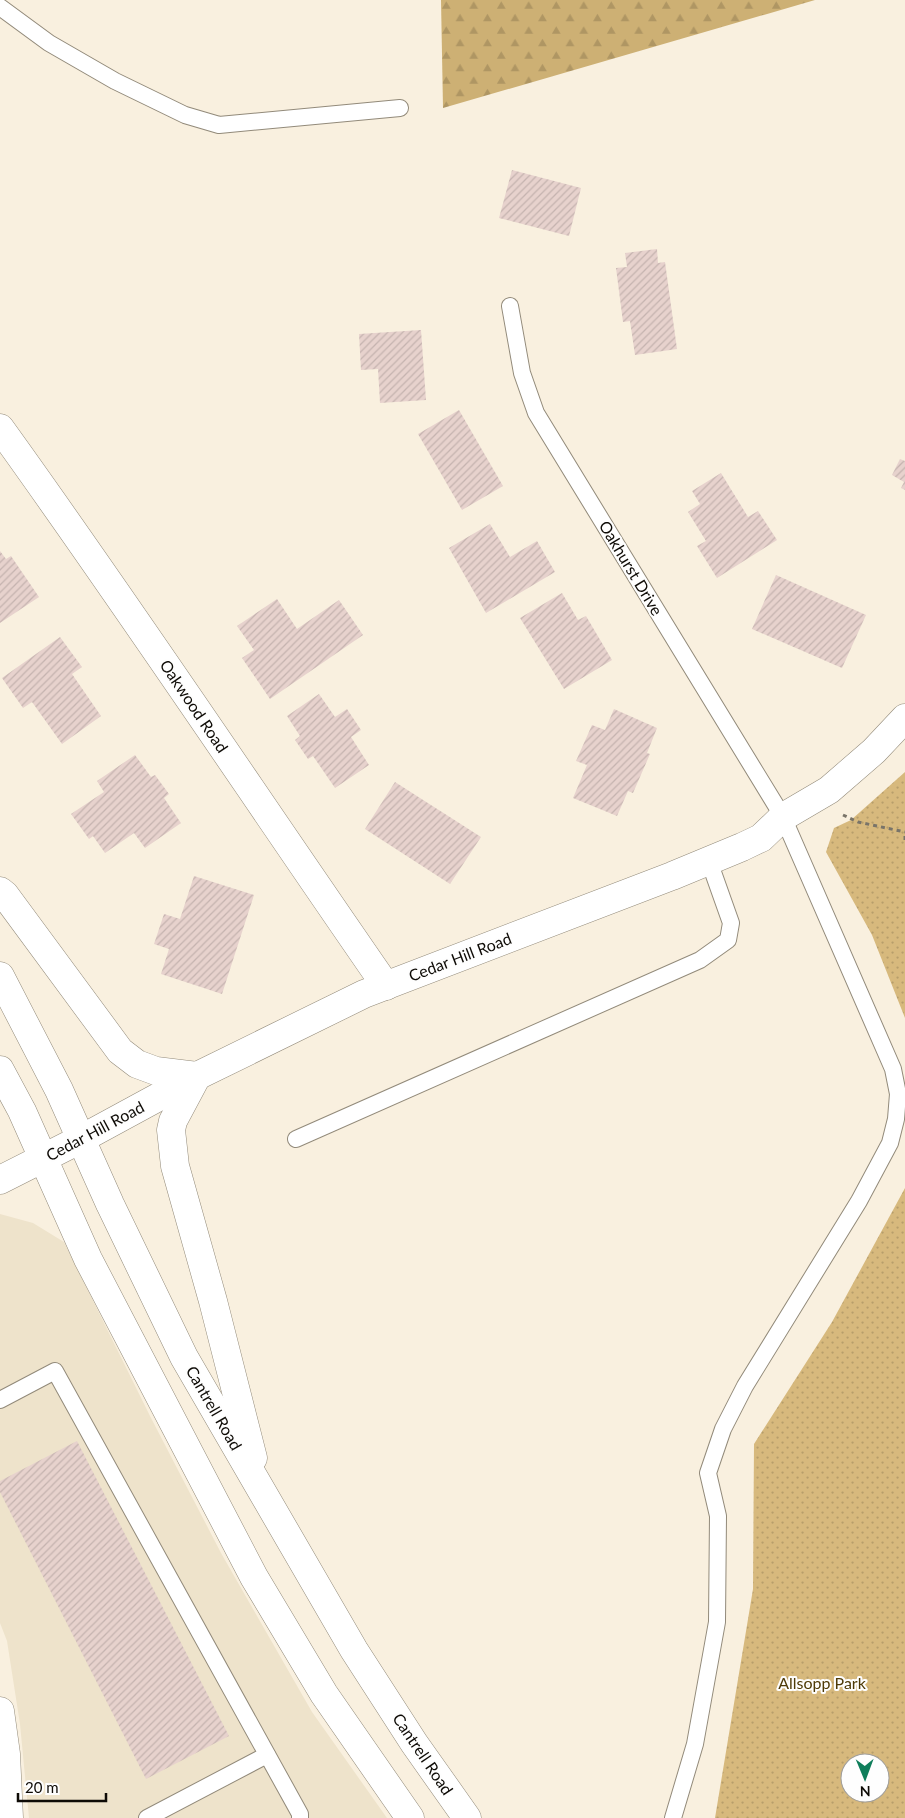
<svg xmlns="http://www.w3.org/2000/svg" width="905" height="1818" viewBox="0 0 905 1818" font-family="Lato,sans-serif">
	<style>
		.built { fill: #eee3cb }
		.grass { fill: url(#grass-dots); fill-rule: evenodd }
		.forest { fill: url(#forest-firs) }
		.building { fill: url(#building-hatch) }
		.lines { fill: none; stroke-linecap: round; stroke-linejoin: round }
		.lane-casing { stroke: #928a7a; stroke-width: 18 }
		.street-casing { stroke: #928a7a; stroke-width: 29 }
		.primary-casing { stroke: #928a7a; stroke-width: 29 }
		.path { stroke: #797469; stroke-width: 3; stroke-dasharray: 4 4; stroke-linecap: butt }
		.lane { stroke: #fff; stroke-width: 16 }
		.street { stroke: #fff; stroke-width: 28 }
		.primary { stroke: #fff; stroke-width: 28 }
		.labels { text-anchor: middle; stroke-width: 4; stroke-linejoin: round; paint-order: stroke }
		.street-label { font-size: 16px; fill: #0e0b06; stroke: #fefefe }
		.park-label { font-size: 16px; fill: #4e3a07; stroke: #fefefe }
	</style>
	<defs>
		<pattern id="grass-dots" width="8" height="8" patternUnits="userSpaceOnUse" patternTransform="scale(1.25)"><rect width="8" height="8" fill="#d7b97d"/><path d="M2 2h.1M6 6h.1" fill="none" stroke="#b79e6b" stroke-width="1.8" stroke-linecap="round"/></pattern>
		<pattern id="forest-firs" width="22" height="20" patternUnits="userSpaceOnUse" patternTransform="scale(1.25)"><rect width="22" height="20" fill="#cdb074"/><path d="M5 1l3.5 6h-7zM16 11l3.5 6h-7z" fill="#af9663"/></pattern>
		<pattern id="building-hatch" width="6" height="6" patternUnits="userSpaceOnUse" patternTransform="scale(1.25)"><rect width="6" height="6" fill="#e7d2cd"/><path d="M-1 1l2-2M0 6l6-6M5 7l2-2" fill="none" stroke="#c5b3af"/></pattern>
	</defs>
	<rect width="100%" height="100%" fill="#f9f0df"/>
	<polygon class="built" points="0,1214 33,1223 64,1242 150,1416 221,1553 312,1712 387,1818 29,1818 20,1724 7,1641 0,1623"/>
	<g class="grass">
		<polygon points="905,772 905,1018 872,935 826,852 834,828 851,820"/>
		<path d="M905,1188V1818H715L753,1589L754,1444L832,1322ZM850,1763H880V1793H850Z"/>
	</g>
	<polygon class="forest" points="441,0 815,0 443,108"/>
	<g class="building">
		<polygon points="512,170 581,188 569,236 499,218"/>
		<polygon points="657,249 658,263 665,262 677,349 635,355 630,321 623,322 616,268 627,267 625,253"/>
		<polygon points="421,330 426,400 380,403 378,369 361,370 359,334"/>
		<polygon points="459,410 503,486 462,510 418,434"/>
		<polygon points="900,459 905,461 905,490 901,488 904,482 892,475"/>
		<polygon points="721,473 748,517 758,511 777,540 717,578 697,546 706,541 688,512 700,504 692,491"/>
		<polygon points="490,524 510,557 537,541 555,572 486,613 449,548"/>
		<polygon points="0,551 6,559 11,556 39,597 0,623"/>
		<polygon points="776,575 866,615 842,668 752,629"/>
		<polygon points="562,593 578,620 586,616 612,660 564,689 520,618"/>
		<polygon points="277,599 297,629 339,600 363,635 270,699 242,658 254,650 237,626"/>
		<polygon points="60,637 82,667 72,674 101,716 62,744 32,702 23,708 2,678"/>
		<polygon points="319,694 335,717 347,709 361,730 351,737 369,765 335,788 313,756 308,759 295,740 300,736 287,716"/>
		<polygon points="614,709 657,728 647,753 650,754 633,793 628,791 617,816 573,798 587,765 576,761 592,725 605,730"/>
		<polygon points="135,755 151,777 155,775 169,794 164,798 181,823 145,848 134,833 105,853 93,836 89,839 71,814 104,792 97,781"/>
		<polygon points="395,782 481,837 450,884 365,829"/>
		<polygon points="194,876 254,895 222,994 161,974 169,949 154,944 164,914 180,919"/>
		<polygon points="77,1441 229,1736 146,1779 0,1492 0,1481"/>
	</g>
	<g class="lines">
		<g class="lane-casing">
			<g id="lane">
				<polyline points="0,7 49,43 115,81 185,115 219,125 400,108"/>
				<polyline points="510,306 522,373 536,413 783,817 893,1069 898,1094 896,1119 890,1143 859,1201 745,1386 723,1429 708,1473 718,1516 717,1622 695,1744 673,1818"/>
				<polyline points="296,1139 700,960 728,940 731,923 709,861"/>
				<polyline points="0,1400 55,1371 300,1814 300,1818"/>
				<polyline points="147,1818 267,1755"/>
			</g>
		</g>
		<g class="street-casing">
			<g id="street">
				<path d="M0,428C132,611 257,800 386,986"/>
				<polyline points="0,1180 81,1139 197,1076 364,994 672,876 742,847 761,838 783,817 829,790 874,751 905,718"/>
				<polyline points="0,1711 6,1754 9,1818"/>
			</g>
		</g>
		<g class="primary-casing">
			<g id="primary">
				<polyline points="0,891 5,895 120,1051 137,1064 156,1071 197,1076 173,1121 171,1130 175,1166 213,1301 253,1458"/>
				<polyline points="0,976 59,1090 110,1204 184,1357 354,1650 414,1743 467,1818"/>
				<polyline points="0,1070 22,1111 88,1259 254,1577 324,1694 410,1818"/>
			</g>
		</g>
		<g class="path">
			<polyline points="843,815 858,822 905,832"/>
			<polyline points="905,836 905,840"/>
		</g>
		<use href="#lane" class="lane"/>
		<use href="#street" class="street"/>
		<use href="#primary" class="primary"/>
	</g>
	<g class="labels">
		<g class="street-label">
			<text transform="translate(631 568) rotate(59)" y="6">Oakhurst Drive</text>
			<text transform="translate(194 706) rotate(56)" y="6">Oakwood Road</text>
			<text transform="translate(460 957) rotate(-21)" y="6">Cedar Hill Road</text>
			<text transform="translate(95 1131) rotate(-28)" y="6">Cedar Hill Road</text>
			<text transform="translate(214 1408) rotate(60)" y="6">Cantrell Road</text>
			<text transform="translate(423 1754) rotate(56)" y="6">Cantrell Road</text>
		</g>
		<g class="park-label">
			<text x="822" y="1689">Allsopp Park</text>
		</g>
	</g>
	<g transform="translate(865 1778) rotate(179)"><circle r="24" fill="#fefefe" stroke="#9e9d9b"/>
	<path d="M0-4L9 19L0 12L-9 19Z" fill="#0f7e5b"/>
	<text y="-8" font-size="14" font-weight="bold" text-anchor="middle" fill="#0e0b06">N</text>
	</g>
	<path d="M18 1793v8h88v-8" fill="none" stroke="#0e0b06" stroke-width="2.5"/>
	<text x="25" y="1793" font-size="15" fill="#0e0b06" stroke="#fefefe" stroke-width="4" paint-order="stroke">20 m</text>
</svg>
